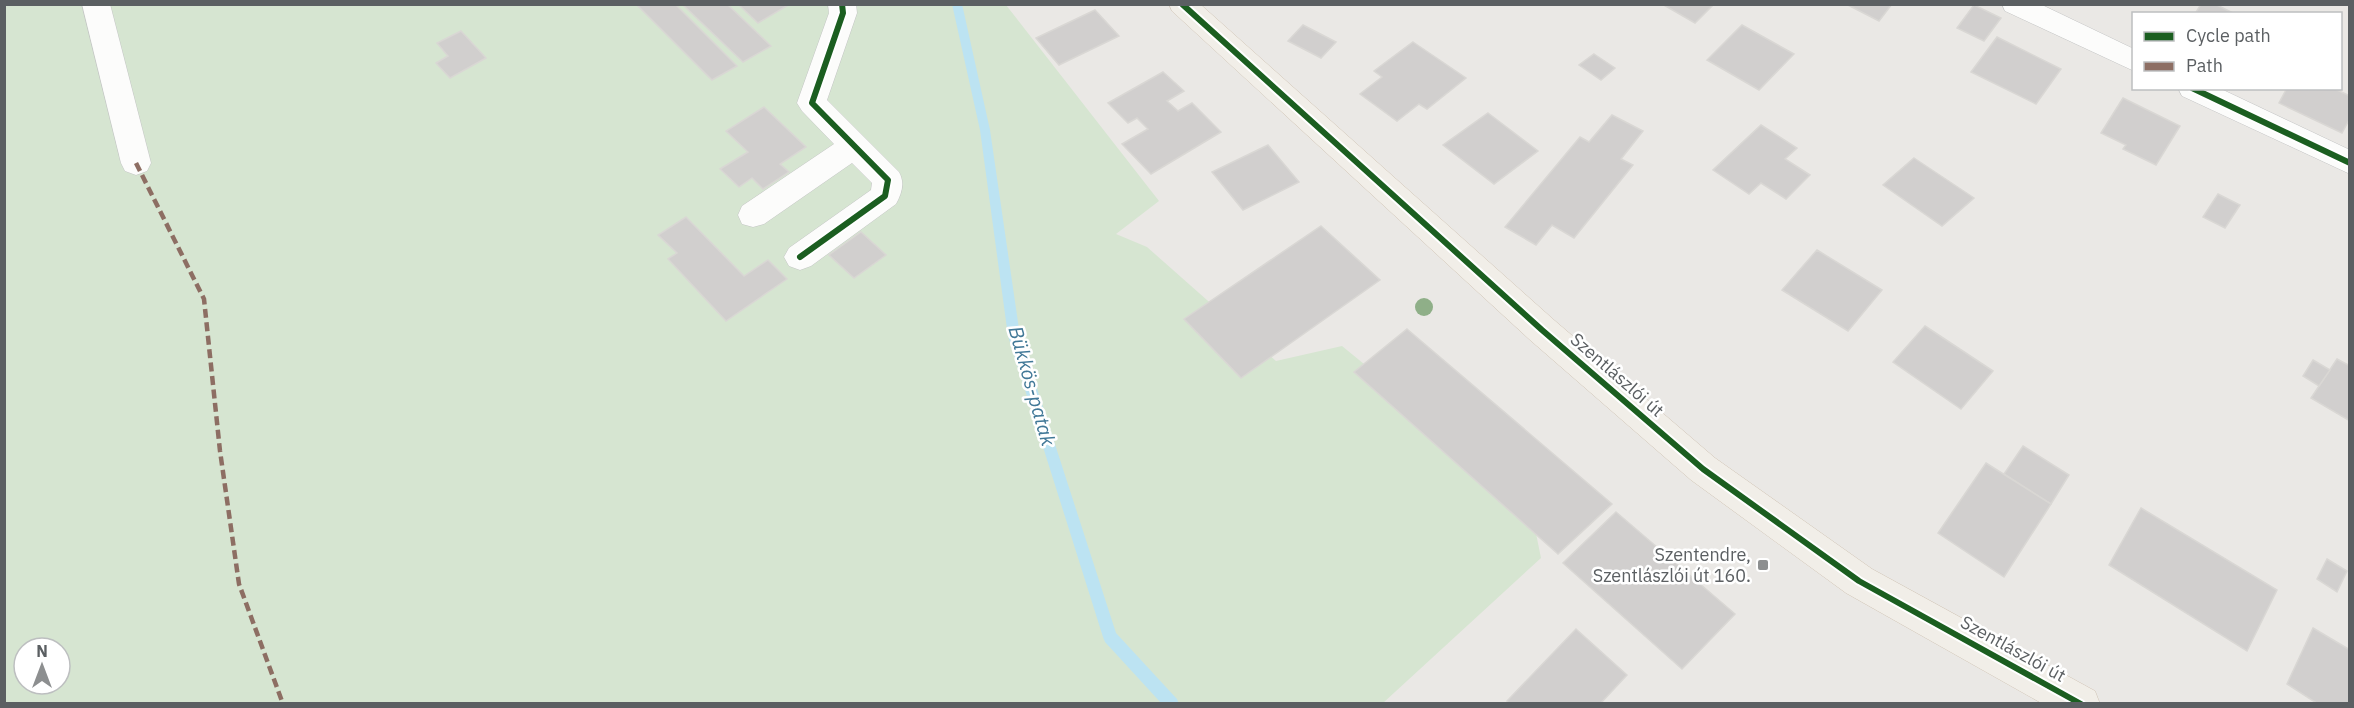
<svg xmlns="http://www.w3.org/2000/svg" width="2354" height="708" viewBox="0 0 2354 708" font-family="'IBM Plex Sans',sans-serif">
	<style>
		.green { fill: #d6e5d1; fill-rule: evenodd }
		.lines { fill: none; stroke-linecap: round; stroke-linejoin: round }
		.stream { fill: #bce3f2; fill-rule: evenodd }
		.building { fill: #d1cfce; stroke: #d9d7d4; stroke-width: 1.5 }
		.minor-casing { stroke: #c4c5c5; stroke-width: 1 }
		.major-casing { stroke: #d0c4b5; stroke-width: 1 }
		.minor { fill: #fcfcfb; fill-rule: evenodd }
		.major { fill: #f1eee8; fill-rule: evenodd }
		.quiet { stroke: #8d6e63; stroke-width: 4.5; stroke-dasharray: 9 4.5; stroke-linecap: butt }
		.cycleway-casing { stroke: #fff; stroke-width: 10 }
		.cycleway { stroke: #1b5e20; stroke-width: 6 }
		.tree { fill: #8faf88 }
		.poi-dot { fill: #8d8f90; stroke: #fff; stroke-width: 2 }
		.labels { text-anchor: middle; stroke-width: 5; stroke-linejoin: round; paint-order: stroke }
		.street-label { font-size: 18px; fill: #5b5f62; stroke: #fff }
		.poi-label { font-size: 18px; fill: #5b5f62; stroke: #fff; text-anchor: end }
		.water-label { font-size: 20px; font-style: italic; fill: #417897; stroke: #fff }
	</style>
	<rect width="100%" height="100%" fill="#eae8e5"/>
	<path class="green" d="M4,5H1006L1159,201L1116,234L1147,247L1276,361L1342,346L1529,499L1541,558L1383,703H5ZM24,648H60V684H24Z"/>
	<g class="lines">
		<polygon class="stream" points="952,4 962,4 990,130 1020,336 1116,633 1177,699 1179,704 1162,704 1105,642 1103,637 1008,336 980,130"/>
	</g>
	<g class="building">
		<polygon points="636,4 675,4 737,66 712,80"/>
		<polygon points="682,4 727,4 771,46 743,62"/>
		<polygon points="738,4 790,4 758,23"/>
		<polygon points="1662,4 1714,4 1695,23"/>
		<polygon points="1846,4 1892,4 1879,21"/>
		<polygon points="2201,4 2215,4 2235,14 2195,14"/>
		<polygon points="1974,5 2001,18 1984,41 1957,28"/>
		<polygon points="1095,10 1119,36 1059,65 1036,38"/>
		<polygon points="1303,25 1336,42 1321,58 1288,41"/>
		<polygon points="1742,25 1794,54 1759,90 1707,60"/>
		<polygon points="461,31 486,58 450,78 436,63 448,56 437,43"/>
		<polygon points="1997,37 2061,69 2036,104 1971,72"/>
		<polygon points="1413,42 1466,78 1427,109 1419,104 1397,121 1360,94 1382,77 1374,71"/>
		<polygon points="1594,54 1615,68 1601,80 1579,65"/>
		<polygon points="1163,72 1184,91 1167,101 1178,111 1192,103 1221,132 1151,174 1122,144 1148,129 1137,118 1128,123 1108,103"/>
		<polygon points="2287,88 2333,88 2350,96 2350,118 2342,133 2279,103"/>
		<polygon points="2123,98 2180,126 2156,165 2123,149 2126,145 2101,133"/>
		<polygon points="764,107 806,147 780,164 789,172 763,189 752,178 739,187 720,169 748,152 726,131"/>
		<polygon points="1488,113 1538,151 1494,184 1443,145"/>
		<polygon points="1612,115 1643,131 1621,159 1633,165 1574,238 1552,225 1536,245 1505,227 1580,137 1589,142"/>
		<polygon points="1761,125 1797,148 1785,159 1810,175 1786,199 1761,183 1749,194 1713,170"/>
		<polygon points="1268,145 1299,182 1243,210 1212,172"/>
		<polygon points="1914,158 1974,198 1942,226 1883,185"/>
		<polygon points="2218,194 2240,205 2225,228 2203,217"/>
		<polygon points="686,217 744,276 768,260 787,279 726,321 668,259 677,253 658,235"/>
		<polygon points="1321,226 1380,280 1241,378 1184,319"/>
		<polygon points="861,232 886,255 854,278 829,255"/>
		<polygon points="1817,250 1882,290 1848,331 1782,290"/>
		<polygon points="1925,326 1993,371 1961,409 1893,362"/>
		<polygon points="1407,329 1612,504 1558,554 1354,372"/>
		<polygon points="2337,359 2350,366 2350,421 2311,398"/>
		<polygon points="2313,360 2330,370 2319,386 2303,376"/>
		<polygon points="2023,446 2069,475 2051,504 2004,474"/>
		<polygon points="1986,463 2051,504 2004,577 1938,533"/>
		<polygon points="2141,508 2277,590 2247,651 2109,565"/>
		<polygon points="1616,512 1735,614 1682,669 1563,563"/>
		<polygon points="2327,559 2347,571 2337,592 2317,579"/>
		<polygon points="2313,628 2350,650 2350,704 2318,704 2287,684"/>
		<polygon points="1576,629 1627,675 1600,704 1509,704 1507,701"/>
	</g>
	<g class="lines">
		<g class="minor-casing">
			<g id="minor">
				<polygon points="82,4 110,4 151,163 147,171 136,175 125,171 121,163"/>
				<path d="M828,4H856L857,13L827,100L899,172C905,183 902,193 896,204L811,266L800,270L789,266L784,257L789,248L871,190L872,183L852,163L764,224L753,227L742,224L738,215L742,206L834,144L802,111L797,103L829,13Z"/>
				<polygon points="2002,4 2040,4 2134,49 2134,71 2005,11"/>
				<polygon points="2178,88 2219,88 2350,150 2350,174 2182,96"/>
			</g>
		</g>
		<g class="major-casing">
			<polygon id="major" points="1169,4 1200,4 1554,320 1715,458 1872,569 2095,691 2100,704 2043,704 1846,593 1691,480 1530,340 1172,11"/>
		</g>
		<use href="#minor" class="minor"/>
		<use href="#major" class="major"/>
		<polyline class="quiet" points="136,163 204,299 220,451 239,584 283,704"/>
		<g class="cycleway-casing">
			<g id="cycleway">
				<polyline points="1182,4 1542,330 1703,469 1859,581 2081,704"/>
				<polyline points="2192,88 2350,163"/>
				<polyline points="800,257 885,196 888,180 812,103 843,13 842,4"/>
			</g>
		</g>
		<use href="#cycleway" class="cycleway"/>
	</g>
	<circle class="tree" cx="1424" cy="307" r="9"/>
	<rect class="poi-dot" x="1757" y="559" width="12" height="12" rx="3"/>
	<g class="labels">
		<g class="street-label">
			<text transform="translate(1617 375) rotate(41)" y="6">Szentlászlói út</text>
			<text transform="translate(2013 649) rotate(29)" y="6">Szentlászlói út</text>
		</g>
		<g class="poi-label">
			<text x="1751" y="561">Szentendre,<tspan x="1751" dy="21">Szentlászlói út 160.</tspan></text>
		</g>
		<g class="water-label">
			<text transform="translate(1032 386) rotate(74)" y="7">Bükkös-patak</text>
		</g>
	</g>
	<rect width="2354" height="708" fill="none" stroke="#5b5f62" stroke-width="12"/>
	<rect x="2132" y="12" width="210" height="78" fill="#ffffff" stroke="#bdbfc0" stroke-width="1.5"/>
	<rect x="2144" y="32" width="30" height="9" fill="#1b5e20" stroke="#bdbfc0" stroke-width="1.5"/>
	<text x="2186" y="42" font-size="18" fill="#5b5f62">Cycle path</text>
	<rect x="2144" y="62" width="30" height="9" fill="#8d6e63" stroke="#bdbfc0" stroke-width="1.5"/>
	<text x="2186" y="72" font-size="18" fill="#5b5f62">Path</text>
	<g transform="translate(42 666)"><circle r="28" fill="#ffffff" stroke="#bdbfc0" stroke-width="1.5"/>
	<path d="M0-4.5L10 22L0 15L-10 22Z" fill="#8d8f90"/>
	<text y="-9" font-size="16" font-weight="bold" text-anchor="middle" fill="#5b5f62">N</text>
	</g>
</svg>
